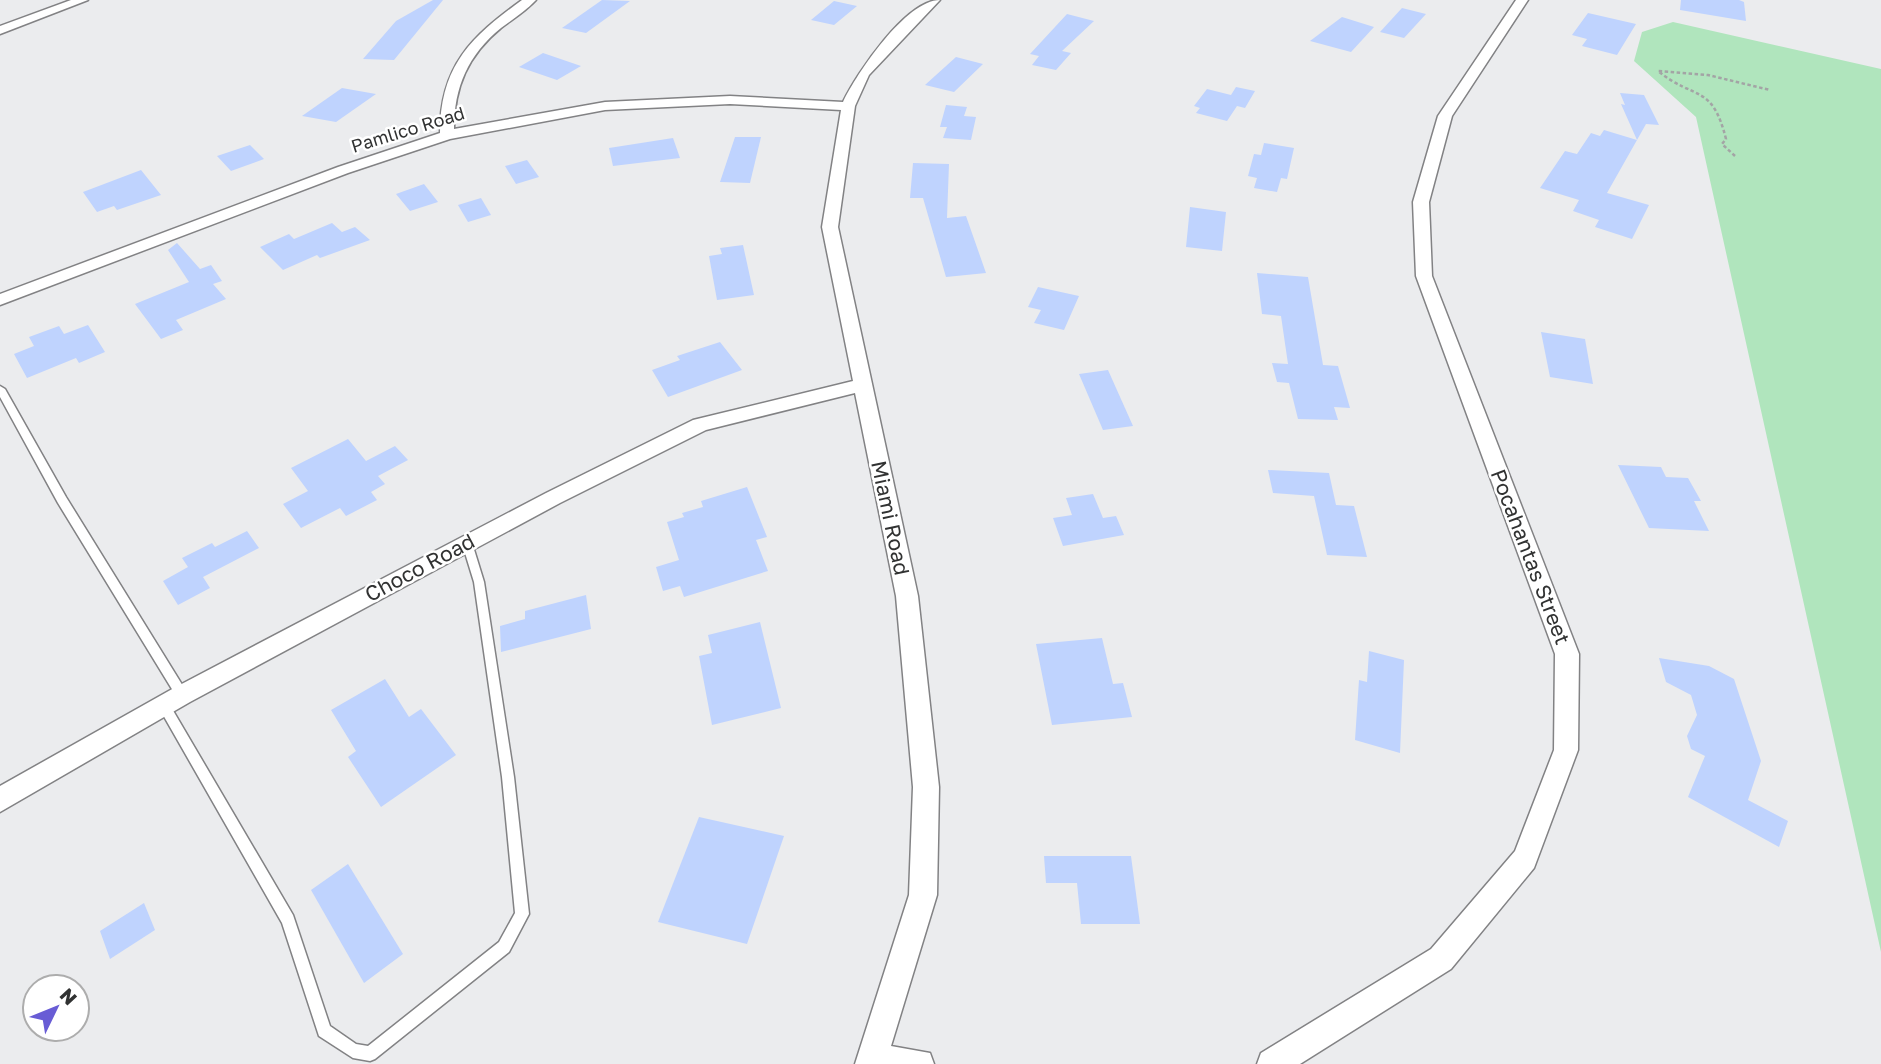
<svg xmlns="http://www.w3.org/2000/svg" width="1881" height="1064" viewBox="0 0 1881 1064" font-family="'Golos Text',sans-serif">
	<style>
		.green { fill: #b0e5bd }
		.building { fill: #bfd3fe }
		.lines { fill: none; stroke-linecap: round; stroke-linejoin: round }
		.lane-casing { stroke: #828284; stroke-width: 3 }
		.street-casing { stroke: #828284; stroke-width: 3 }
		.path { stroke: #a3a4a5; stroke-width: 2.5; stroke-dasharray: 3.5 2.5; stroke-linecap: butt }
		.lane { fill: #fff; fill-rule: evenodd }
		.street { fill: #fff; fill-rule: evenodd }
		.labels { text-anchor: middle; stroke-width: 5; stroke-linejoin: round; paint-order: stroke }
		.far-street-label { font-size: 18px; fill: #313232; stroke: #fff }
		.street-label { font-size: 21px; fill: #313232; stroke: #fff }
	</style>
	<rect width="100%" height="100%" fill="#ebecee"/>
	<polygon class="green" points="1673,22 1881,69 1881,952 1696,117 1634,61 1642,32"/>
	<g class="building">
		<polygon points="433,0 443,0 394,60 363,59 396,21"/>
		<polygon points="602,0 630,1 586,33 562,28"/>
		<polygon points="1681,0 1739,0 1744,2 1746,21 1680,10"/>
		<polygon points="834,1 857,6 834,25 811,20"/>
		<polygon points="1402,8 1426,14 1404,38 1380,32"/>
		<polygon points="1588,13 1636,24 1617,55 1582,46 1587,39 1572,35"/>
		<polygon points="1067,14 1094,21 1062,51 1071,53 1056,70 1032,65 1039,56 1030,54"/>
		<polygon points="1342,17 1374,27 1351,52 1310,41"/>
		<polygon points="543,53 581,66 557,80 519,67"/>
		<polygon points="956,57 983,64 954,92 925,85"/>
		<polygon points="1236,87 1255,91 1245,108 1237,106 1227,121 1196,113 1200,108 1194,106 1207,89 1231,95"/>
		<polygon points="342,88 376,94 336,122 302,116"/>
		<polygon points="1620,93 1644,95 1659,125 1646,124 1637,140 1621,104 1625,105"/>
		<polygon points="946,105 967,107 964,116 976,117 971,140 943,138 947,127 940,127"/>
		<polygon points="1604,130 1637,140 1607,193 1649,205 1632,239 1595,227 1599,220 1573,211 1579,200 1540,188 1565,151 1577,154 1591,133 1600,136"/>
		<polygon points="735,137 761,137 750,183 720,182"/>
		<polygon points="673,138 680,158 613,166 609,148"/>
		<polygon points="1264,143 1294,148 1287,179 1281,178 1277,192 1254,188 1257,178 1248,176 1254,154 1261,155"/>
		<polygon points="250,145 264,159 231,171 217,156"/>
		<polygon points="527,160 539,177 516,184 505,166"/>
		<polygon points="913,163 949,164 947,218 966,216 986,273 946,277 923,198 910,198"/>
		<polygon points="141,170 161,195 117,210 114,206 97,212 83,192"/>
		<polygon points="424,184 438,202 410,211 396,194"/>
		<polygon points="481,198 491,215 468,222 458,205"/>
		<polygon points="1190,207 1226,212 1222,251 1186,247"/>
		<polygon points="332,223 342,232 355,227 370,240 320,258 317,255 283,270 260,247 289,234 294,239"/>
		<polygon points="177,243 200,269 211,265 222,281 213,284 226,299 176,320 183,330 161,339 135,304 189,282 168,250"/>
		<polygon points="743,245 754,295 717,300 709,256 722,254 720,248"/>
		<polygon points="1257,273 1308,277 1323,365 1338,366 1350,408 1334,407 1338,420 1298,419 1289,383 1277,382 1272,363 1288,364 1281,316 1262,314"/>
		<polygon points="1038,287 1079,296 1064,330 1034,323 1041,310 1028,307"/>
		<polygon points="88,325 105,352 79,363 76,358 27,378 14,354 34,346 29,337 59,326 64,334"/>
		<polygon points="1541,332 1585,339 1593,384 1550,377"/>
		<polygon points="720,342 742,370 668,397 652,370 680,360 677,356"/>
		<polygon points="1108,370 1133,426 1103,430 1079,374"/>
		<polygon points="348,439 366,461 395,446 408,460 378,476 385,484 371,492 377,500 346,516 340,508 301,528 283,504 308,491 291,468"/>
		<polygon points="1618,465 1661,467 1666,477 1688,478 1701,501 1694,501 1709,531 1649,528"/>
		<polygon points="1268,470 1329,473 1336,505 1354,506 1367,557 1327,555 1314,496 1273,493"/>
		<polygon points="747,487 767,537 756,540 768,571 684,597 680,586 663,591 656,567 679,560 667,522 684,517 682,513 703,507 701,501"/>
		<polygon points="1093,494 1103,518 1116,516 1124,535 1063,546 1053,518 1072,515 1066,498"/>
		<polygon points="247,531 259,548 203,577 210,588 178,605 163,581 188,567 182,558 212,543 215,547"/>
		<polygon points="586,595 591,629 501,652 500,626 525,619 525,611"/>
		<polygon points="760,622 781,708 712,725 699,656 712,653 708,635"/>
		<polygon points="1102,638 1113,684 1123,683 1132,717 1052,725 1036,644"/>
		<polygon points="1369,651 1404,660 1400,753 1355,740 1359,680 1367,682"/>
		<polygon points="1659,658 1709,666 1734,679 1761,761 1748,800 1788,821 1779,847 1688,797 1705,756 1691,749 1687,736 1697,715 1691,695 1666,682"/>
		<polygon points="385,679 409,717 421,709 456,755 381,807 348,757 356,751 331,710"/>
		<polygon points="699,817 784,836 747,944 658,922"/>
		<polygon points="1044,856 1131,856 1140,924 1081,924 1077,883 1046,883"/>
		<polygon points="348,864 403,954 364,983 311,890"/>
		<polygon points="144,903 155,930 110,959 100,931"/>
	</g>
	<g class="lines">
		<g class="lane-casing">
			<g id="lane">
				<polygon points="0,386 5,389 66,497 186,691 188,695 186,699 182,700 178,699 58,503 0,397"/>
				<polygon points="467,539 471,540 472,543 484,582 514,777 529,914 509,952 375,1059 370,1061 353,1058 319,1036 282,923 158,706 160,702 164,701 168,702 293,915 330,1026 356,1044 368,1046 499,942 515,913 502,777 474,582 462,543 463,540"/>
			</g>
		</g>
		<g class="street-casing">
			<g id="street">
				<polygon points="71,0 88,0 0,34 0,26"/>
				<path d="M522,0H536C526,11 513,19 501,28C468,55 454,87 454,129L605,102L730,96L843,102C857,73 906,0 940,0L869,75L855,106L838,227L918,596L939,787L937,895L891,1046L930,1053L934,1064H855L909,895L913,787L896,596L855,393L706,430L560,503L190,702L0,812V786L174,688L546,493L693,420L853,381L822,227L841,110L730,104L605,110L450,139L348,173L0,305V294L338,167L440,133C440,66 471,37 522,0Z"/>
				<polygon points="1516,0 1528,0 1452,116 1429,202 1432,276 1579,654 1578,750 1534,868 1451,969 1300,1064 1257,1064 1261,1053 1431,949 1515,851 1554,750 1555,654 1416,276 1413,202 1438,116"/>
			</g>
		</g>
		<path class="path" d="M1735,156L1722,144L1726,139C1712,83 1695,101 1658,71L1708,75L1770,90"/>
		<use href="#lane" class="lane"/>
		<use href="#street" class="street"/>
	</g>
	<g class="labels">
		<g class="far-street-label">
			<text transform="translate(408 130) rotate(-17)" y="6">Pamlico Road</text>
		</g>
		<g class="street-label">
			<text transform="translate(890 518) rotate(78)" y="7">Miami Road</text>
			<text transform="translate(1530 557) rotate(69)" y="7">Pocahantas Street</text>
			<text transform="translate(420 568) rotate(-28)" y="7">Choco Road</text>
		</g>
	</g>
	<g transform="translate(56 1008) rotate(47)"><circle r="33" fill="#ffffff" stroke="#adadad" stroke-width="2"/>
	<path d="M0-5L12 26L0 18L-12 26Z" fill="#685cd5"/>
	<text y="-10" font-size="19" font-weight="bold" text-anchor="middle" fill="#313232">N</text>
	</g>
</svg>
